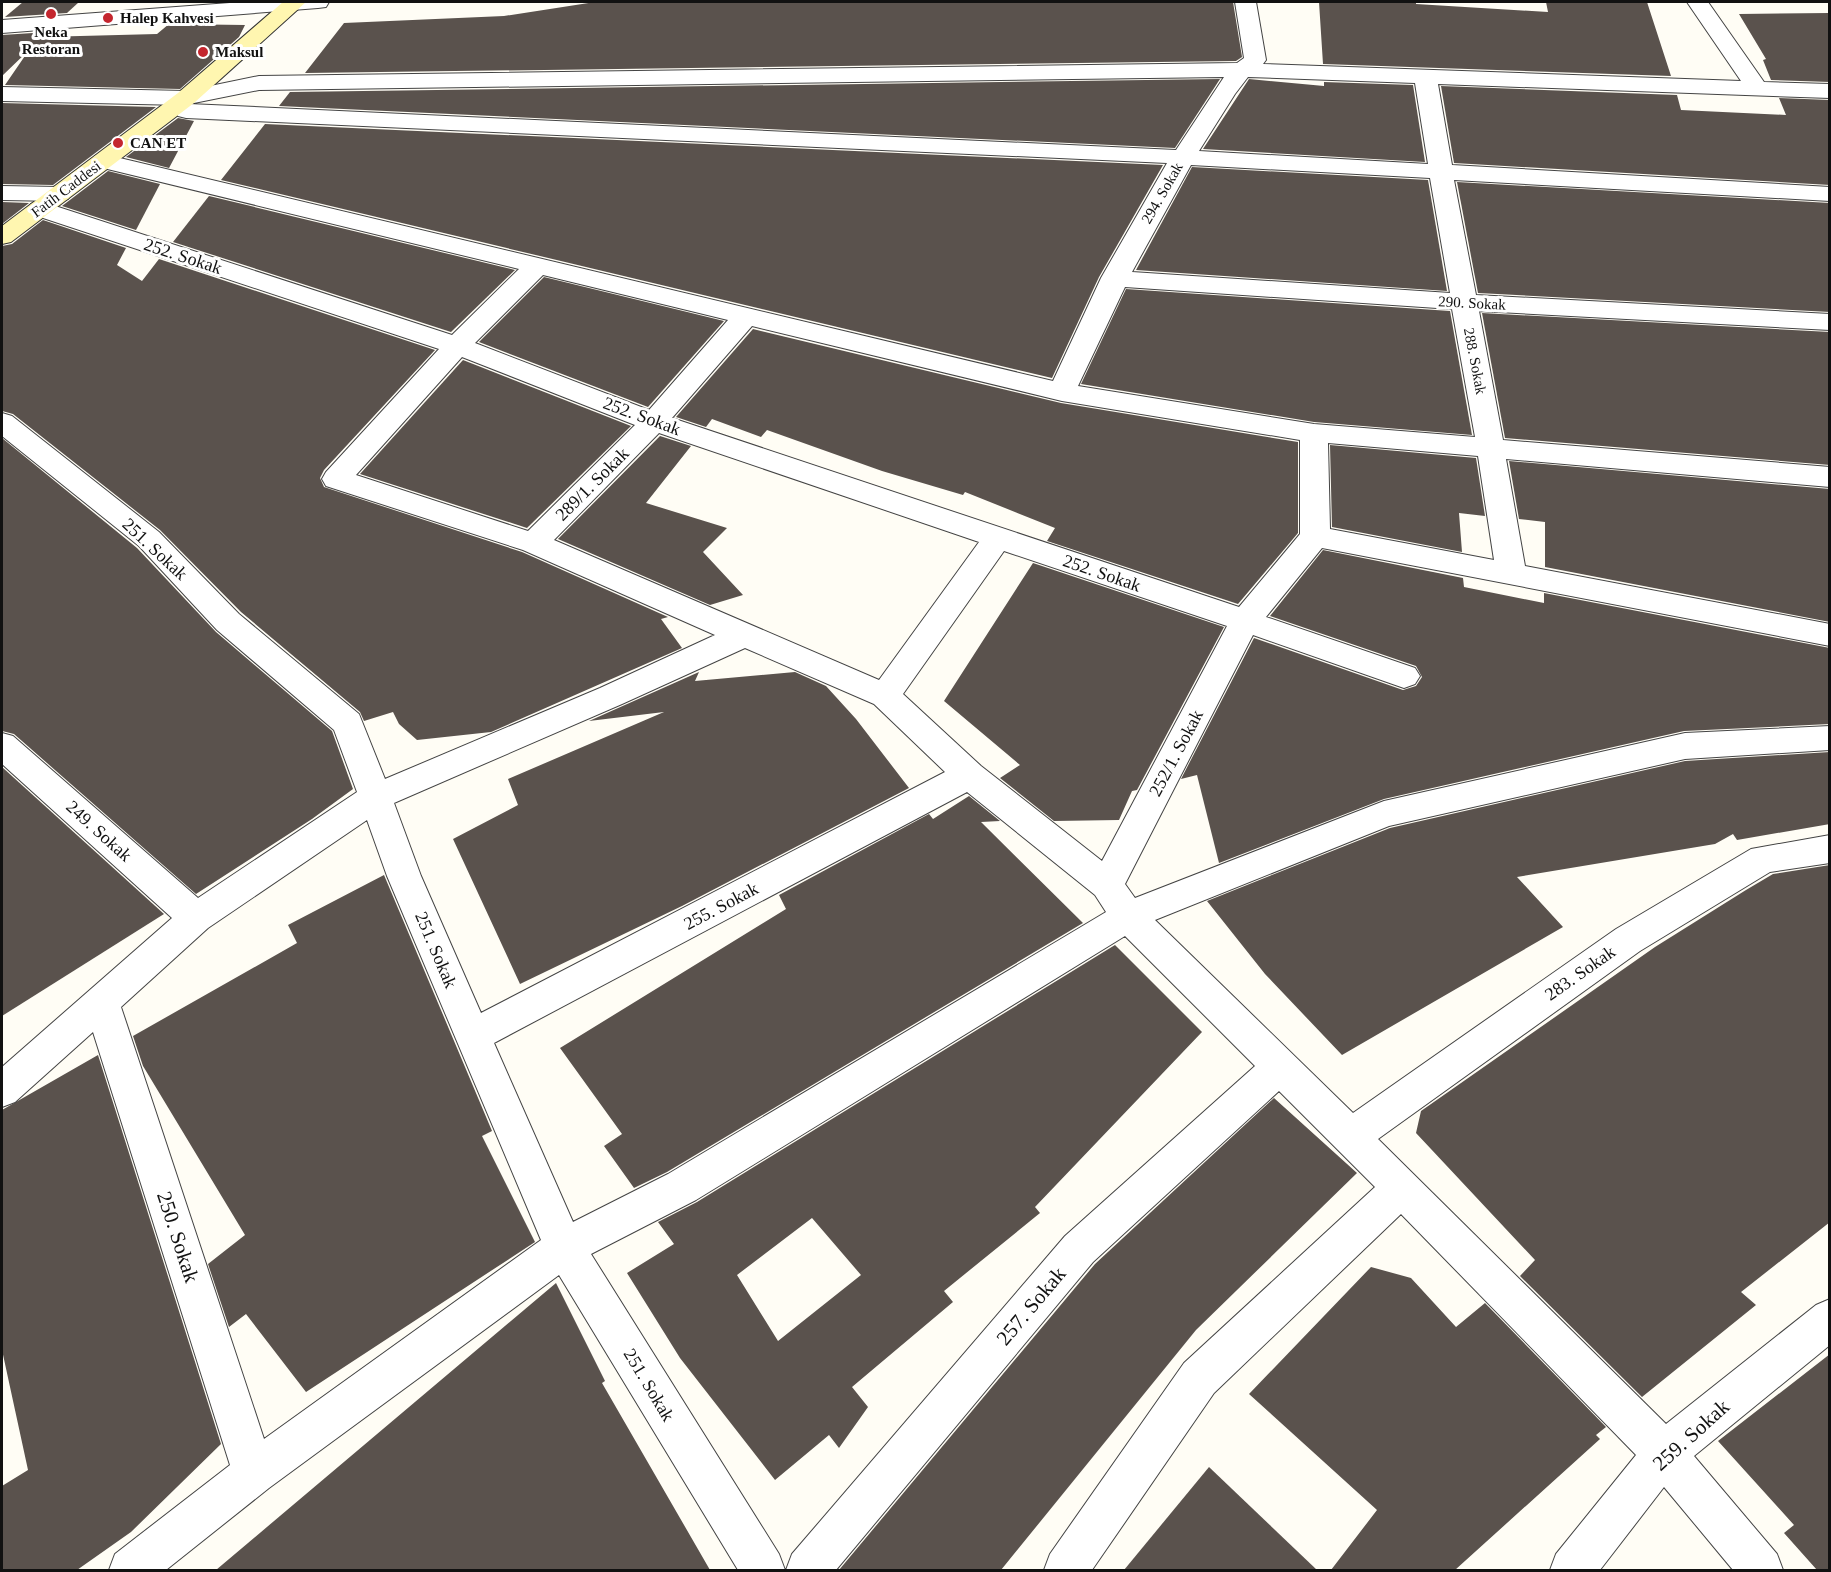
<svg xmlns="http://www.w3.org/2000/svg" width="1831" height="1572" viewBox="0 0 1831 1572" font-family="Georgia,serif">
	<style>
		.building { fill: #5a524d; fill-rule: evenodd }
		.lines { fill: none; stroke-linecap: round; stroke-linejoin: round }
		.street-casing { stroke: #444; stroke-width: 2 }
		.secondary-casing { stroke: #333; stroke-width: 2 }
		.street { fill: #fff; fill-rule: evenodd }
		.secondary { fill: #fff6b0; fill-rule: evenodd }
		.poi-dot { fill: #c4262e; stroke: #fff; stroke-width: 2 }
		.labels { text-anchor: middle; stroke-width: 6; stroke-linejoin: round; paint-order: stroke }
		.far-poi-label { font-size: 15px; font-weight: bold; fill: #111; stroke: #fff; text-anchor: start }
		.far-street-label { font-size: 15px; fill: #111; stroke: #fff }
		.street-label { font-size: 18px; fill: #111; stroke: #fff }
		.near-street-label { font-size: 21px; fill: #111; stroke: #fff }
	</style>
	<rect width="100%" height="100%" fill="#fffdf5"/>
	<g class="building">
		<polygon points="23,2 79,2 67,13 5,17"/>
		<polygon points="595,2 1233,2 1242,57 1236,61 305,73 344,23 504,16"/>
		<polygon points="1319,2 1416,2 1416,4 1548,12 1546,2 1647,2 1671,76 1323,64"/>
		<polygon points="1830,13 1830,82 1771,80 1763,60 1766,59 1739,14"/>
		<polygon points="169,24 245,25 239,37 180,89 5,85 29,50 2,76 2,35 48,32 42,37 157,34"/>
		<polygon points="1220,79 1175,148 279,106 290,92"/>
		<polygon points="1249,79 1324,86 1324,82 1413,85 1425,162 1203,149"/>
		<polygon points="1441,86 1677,95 1681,110 1786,115 1779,98 1830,100 1830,185 1454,163"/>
		<polygon points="2,103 156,107 53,185 2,184"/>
		<polygon points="178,118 194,121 169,168 126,157"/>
		<polygon points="265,124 1163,165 1099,277 1052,378 221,180"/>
		<polygon points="1192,167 1428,180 1447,291 1136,270"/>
		<polygon points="108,171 160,184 136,230 62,206"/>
		<polygon points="1457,182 1830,203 1830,312 1478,293"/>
		<polygon points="209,196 515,270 451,332 173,242"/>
		<polygon points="2,202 29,203 2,224"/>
		<polygon points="43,220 126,248 117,265 142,281 159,259 435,350 324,470 320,478 324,487 522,552 668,617 661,619 682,648 491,732 417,740 399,724 393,712 364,721 360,712 241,612 160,530 13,414 2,411 2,246 12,244"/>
		<polygon points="544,277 724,321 648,407 479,342"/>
		<polygon points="1126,289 1450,311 1472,435 1314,422 1081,384"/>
		<polygon points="1482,313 1830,332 1830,465 1505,438"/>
		<polygon points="753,329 1061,403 1298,442 1298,533 1238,604 1047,541 1055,528 965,492 963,495 882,471 767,430 761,437 712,419 706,427 676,417"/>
		<polygon points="463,360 631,426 527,528 360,474"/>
		<polygon points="660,436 691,446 646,503 727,528 703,552 743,595 710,605 558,539"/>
		<polygon points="2,438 137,548 216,632 332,731 353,789 312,819 196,894 14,734 2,731"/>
		<polygon points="1330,445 1476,458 1485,516 1459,513 1462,552 1332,527"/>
		<polygon points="1509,461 1830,489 1830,622 1545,567 1545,522 1519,519"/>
		<polygon points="1323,550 1463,578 1464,587 1544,603 1544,593 1830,648 1830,724 1684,731 1384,799 1219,863 1197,775 1181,779 1254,638 1403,690 1416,686 1422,677 1416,666 1270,616"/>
		<polygon points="1033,563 1224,627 1137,790 1132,791 1119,820 1054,821 1000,778 1020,765 944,701"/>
		<polygon points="699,672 695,681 795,672 826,686 856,719 909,788 682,906 520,984 453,839 518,805 508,779 664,712 589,721"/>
		<polygon points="1830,752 1830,824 1737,840 1733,834 1715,844 1517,877 1563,927 1342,1055 1265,974 1207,901 1390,828 1685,761"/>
		<polygon points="2,767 164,914 2,1016"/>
		<polygon points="969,796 1000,821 981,822 1083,923 667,1172 634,1188 604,1146 622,1134 560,1048 786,909 779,895 929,814 933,819"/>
		<polygon points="1830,865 1830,1222 1741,1292 1756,1305 1642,1397 1520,1276 1535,1260 1416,1133 1421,1111 1655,947 1746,890 1773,874"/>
		<polygon points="384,875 492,1131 482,1136 535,1242 306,1392 246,1314 229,1327 208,1264 245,1235 143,1066 133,1036 297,943 288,925"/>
		<path d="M1115,945L1202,1032L1035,1207L1040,1213L944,1291L953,1302L852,1387L868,1407L839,1448L829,1435L775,1480L680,1358L627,1273L674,1244L658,1222L697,1202ZM812,1218L861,1275L778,1341L737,1275Z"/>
		<polygon points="98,1055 221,1444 131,1532 77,1570 2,1570 2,1486 28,1470 2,1350 2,1110"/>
		<polygon points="1274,1098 1357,1173 1196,1330 1001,1570 839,1570 1095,1264"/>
		<polygon points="1371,1267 1411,1278 1456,1327 1485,1303 1606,1427 1596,1435 1600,1439 1455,1570 1331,1570 1377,1510 1249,1394"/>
		<polygon points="556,1283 605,1381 602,1383 710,1570 216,1570"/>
		<polygon points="1830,1354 1830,1570 1817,1570 1784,1533 1794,1525 1718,1441"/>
		<polygon points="1209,1467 1317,1570 1124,1570"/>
	</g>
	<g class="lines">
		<g class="street-casing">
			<g id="street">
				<polygon points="243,2 329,2 326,7 318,8 2,33 2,20"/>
				<path d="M1235,2H1256L1266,60L1263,64L1741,81L1687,2H1708L1764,82L1830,84V98L1438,84L1452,165L1830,187V201L1454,180L1476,295L1830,314V330L1479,311L1503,440L1830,467V487L1506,459L1525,566L1830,624V646L1322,548L1266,617L1415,668L1420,676L1415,684L1404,688L1253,635L1125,884L1135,898L1384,801L1685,733L1830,726V750L1685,759L1389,826L1155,920L1353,1113L1616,929L1751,849L1830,835V863L1770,872L1640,951L1378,1139L1666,1424L1816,1305L1830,1299V1345L1694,1456L1777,1554L1783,1570H1733L1664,1487L1600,1570H1550L1556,1554L1636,1455L1401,1214L1214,1393L1092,1570H1044L1050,1554L1184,1363L1375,1187L1279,1091L1093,1262L836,1570H786L792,1554L1065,1236L1255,1066L1125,936L696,1200L591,1254L779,1554L785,1570H738L559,1275L269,1488L166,1570H109L115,1554L230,1465L93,1032L15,1102L2,1107V1067L172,918L2,764V733L13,736L198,898L357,792L334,730L217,630L139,546L2,436V413L12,416L159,532L239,614L359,714L385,779L600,688L715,635L523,550L326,486L322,479L326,472L439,349L31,214L28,209L31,204L40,202L49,204L452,335L519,269L95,166L91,161L95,156L103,154L1053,381L1101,278L1167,163L186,118L178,116L174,111L183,105L2,101V87L186,91L259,76L1237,63L1244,58ZM1224,77L1176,150L189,104L259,90ZM1248,77L1415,83L1428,164L1199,151L1235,94ZM1191,165L1430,178L1450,293L1132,272ZM543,275L728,320L649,410L475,343ZM1125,287L1452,309L1475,437L1314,424L1078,386ZM752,326L1062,401L1300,440V534L1239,607L672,418ZM462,357L635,425L528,531L356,475ZM659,433L979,542L879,680L554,540ZM1328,443L1478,456L1494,560L1330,529ZM1004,551L1227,626L1102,861L981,766L903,694ZM745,648L874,704L945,772L481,1013L421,876L394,803L622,704ZM967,792L1095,895L1106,912L668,1174L573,1222L494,1043ZM367,820L387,876L541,1240L264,1439L121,1007L208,928Z"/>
				<polygon points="2,186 59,187 68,189 71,194 68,199 59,201 2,200"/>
			</g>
		</g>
		<g class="secondary-casing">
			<polygon id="secondary" points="283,2 306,2 194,103 11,242 2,244 2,226 178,93"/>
		</g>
		<use href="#street" class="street"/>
		<use href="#secondary" class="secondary"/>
	</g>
	<g class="poi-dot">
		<circle cx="51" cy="14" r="6"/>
		<circle cx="108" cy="18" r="6"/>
		<circle cx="203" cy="52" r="6"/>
		<circle cx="118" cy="143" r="6"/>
	</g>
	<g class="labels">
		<g class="far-poi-label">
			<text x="120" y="23">Halep Kahvesi</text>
			<text x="51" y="37" text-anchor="middle">Neka<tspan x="51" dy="17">Restoran</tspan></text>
			<text x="215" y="57">Maksul</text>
			<text x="130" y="148">CAN ET</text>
		</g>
		<g class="far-street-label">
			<text transform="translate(66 189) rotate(-37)" y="5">Fatih Caddesi</text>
			<text transform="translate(1162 193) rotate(-60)" y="5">294. Sokak</text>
			<text transform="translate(1472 303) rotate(3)" y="5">290. Sokak</text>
			<text transform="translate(1475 361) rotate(79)" y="5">288. Sokak</text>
		</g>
		<g class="street-label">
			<text transform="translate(183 256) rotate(18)" y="6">252. Sokak</text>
			<text transform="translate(642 416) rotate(20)" y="6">252. Sokak</text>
			<text transform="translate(592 484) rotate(-45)" y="6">289/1. Sokak</text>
			<text transform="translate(155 549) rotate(43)" y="6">251. Sokak</text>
			<text transform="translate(1102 573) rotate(19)" y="6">252. Sokak</text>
			<text transform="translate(1176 753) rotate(-62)" y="6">252/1. Sokak</text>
			<text transform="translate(99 831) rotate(42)" y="6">249. Sokak</text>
			<text transform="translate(721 906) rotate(-28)" y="6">255. Sokak</text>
			<text transform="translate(436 950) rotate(67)" y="6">251. Sokak</text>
			<text transform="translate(1580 973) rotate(-35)" y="6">283. Sokak</text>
			<text transform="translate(649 1385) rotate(59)" y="6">251. Sokak</text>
		</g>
		<g class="near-street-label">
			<text transform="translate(178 1237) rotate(72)" y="7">250. Sokak</text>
			<text transform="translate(1031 1306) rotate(-50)" y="7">257. Sokak</text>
			<text transform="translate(1691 1435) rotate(-42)" y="7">259. Sokak</text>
		</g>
	</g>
	<rect width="1831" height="1572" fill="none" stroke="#111111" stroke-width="6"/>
</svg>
